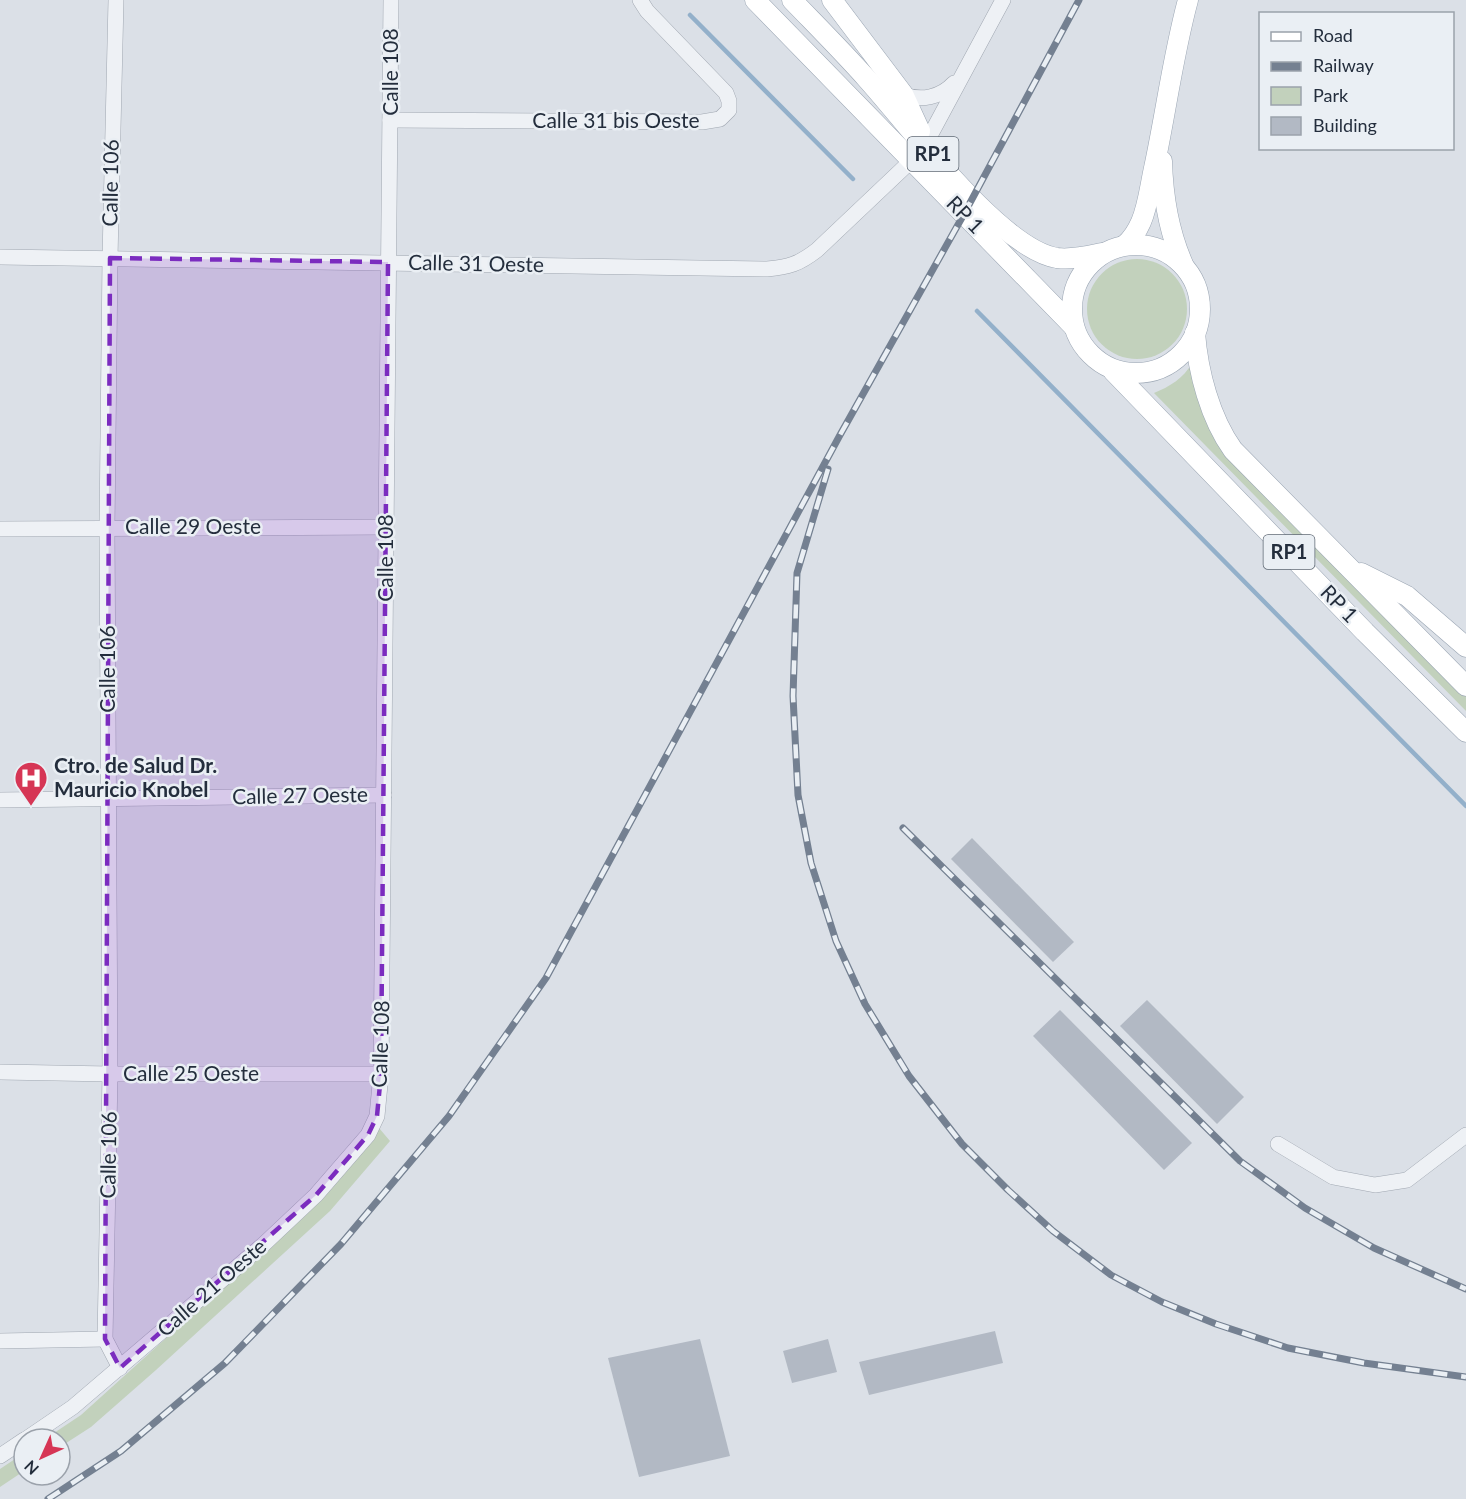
<svg xmlns="http://www.w3.org/2000/svg" width="1466" height="1499" viewBox="0 0 1466 1499" font-family="Lato,sans-serif">
	<style>
		.green { fill: #c2d1bc }
		.lines { fill: none; stroke-linecap: round; stroke-linejoin: round }
		.stream { stroke: #93b0ca; stroke-width: 4.5 }
		.building { fill: #b2b9c4 }
		.minor-casing { stroke: #a0a7b1; stroke-width: 16 }
		.major-casing { stroke: #9aa5b3; stroke-width: 21 }
		.minor { stroke: #eef1f5; stroke-width: 15 }
		.major { stroke: #fff; stroke-width: 20 }
		.rail-casing { stroke: #748091; stroke-width: 7 }
		.rail { stroke: #eaeff4; stroke-width: 4.5; stroke-dasharray: 14; stroke-linecap: butt }
		.marked { fill: #7b2cbf; fill-opacity: 0.2; stroke: #7b2cbf; stroke-width: 4.5; stroke-dasharray: 12 8; stroke-linejoin: round }
		.labels { text-anchor: middle; stroke-width: 5; stroke-linejoin: round; paint-order: stroke }
		.shield { fill: #eaeff4; stroke: #5f6874; stroke-width: 1.5 }
		.shield-label { font-size: 20px; font-weight: bold; fill: #242e3d }
		.street-label { font-size: 21px; fill: #242e3d; stroke: #eaeff4 }
		.poi-label { font-size: 21px; font-weight: bold; fill: #242e3d; stroke: #eaeff4; text-anchor: start }
	</style>
	<rect width="100%" height="100%" fill="#dbe0e7"/>
	<g class="green">
		<circle cx="1137" cy="309" r="50"/>
		<path d="M1192,363L1208,412L1466,692V711L1154,393C1169,387 1184,378 1192,363Z"/>
		<polygon points="379,1128 390,1141 330,1211 156,1370 91,1427 60,1447 60,1439 45,1439 81,1415 319,1200"/>
		<polygon points="24,1453 24,1471 0,1487 0,1469"/>
	</g>
	<g class="lines">
		<g class="stream">
			<polyline points="690,15 853,179"/>
			<polyline points="977,311 1466,806"/>
		</g>
	</g>
	<g class="building">
		<polygon points="972,838 1074,942 1053,962 951,859"/>
		<polygon points="1147,1000 1244,1097 1217,1124 1120,1026"/>
		<polygon points="1060,1010 1192,1143 1164,1170 1033,1036"/>
		<polygon points="995,1331 1003,1363 869,1395 859,1362"/>
		<polygon points="700,1339 730,1456 639,1477 608,1358"/>
		<polygon points="828,1339 837,1372 792,1383 783,1351"/>
	</g>
	<g class="lines">
		<g class="minor-casing">
			<g id="minor">
				<polyline points="116,0 110,258 107,528 110,1074 105,1339 120,1368"/>
				<path d="M903,94C921,102 941,97 954,83"/>
				<polyline points="390,120 702,122 720,119 729,110 729,101 726,93 647,11 640,0"/>
				<polyline points="925,145 1003,0"/>
				<path d="M0,257L767,269C789,267 799,264 817,250L912,160"/>
				<polyline points="0,529 386,527"/>
				<polyline points="0,800 384,795"/>
				<polyline points="0,1072 110,1074 381,1074"/>
				<polyline points="1278,1144 1333,1177 1375,1185 1407,1180 1466,1135"/>
				<polyline points="0,1341 105,1339"/>
				<polyline points="26,1439 73,1407 264,1244 316,1195 368,1135 377,1116 381,1074 391,0"/>
				<polyline points="0,1456 24,1440"/>
			</g>
		</g>
		<g class="major-casing">
			<g id="major">
				<polyline points="755,0 1074,327"/>
				<path d="M792,0C817,26 843,52 867,79C907,123 1000,249 1057,258C1072,260 1088,256 1102,253"/>
				<polyline points="832,0 903,94 920,131"/>
				<path d="M1162,161C1163,197 1169,232 1183,264"/>
				<circle cx="1136" cy="309" r="64"/>
				<path d="M1125,245C1132,239 1137,231 1141,222C1148,206 1150,186 1154,168C1166,112 1173,55 1188,0"/>
				<path d="M1195,333C1198,372 1210,418 1233,450L1466,686"/>
				<polyline points="1113,371 1365,632 1466,732"/>
				<polyline points="1361,573 1407,596 1466,647"/>
			</g>
		</g>
		<use href="#minor" class="minor"/>
		<use href="#major" class="major"/>
		<g class="rail-casing">
			<g id="rail">
				<polyline points="828,469 797,573 793,696 798,795 811,863 836,941 865,1004 909,1076 962,1144 1008,1190 1053,1231 1111,1275 1162,1302 1216,1324 1288,1348 1364,1363 1466,1377"/>
				<polyline points="903,828 1240,1161 1305,1208 1374,1248 1466,1289"/>
				<polyline points="48,1499 121,1451 225,1363 341,1244 449,1116 546,978 840,435 964,214 1079,0"/>
			</g>
		</g>
		<use href="#rail" class="rail"/>
	</g>
	<path class="marked" d="M110,258L388,262L381,1074L377,1116L368,1135L316,1195L120,1368L105,1339Z"/>
	<defs>
		<g id="hospital-pin" transform="scale(1.725)"><path d="M0 17L-7.5 6A9.5 9.5 0 1 1 7.5 6Z" fill="#d63655" stroke="#eaeff4"/><path d="M-5-5h3v3.5h4V-5h3V5h-3V1.5h-4V5h-3Z" fill="#fff"/></g>
	</defs>
	<g fill-rule="evenodd">
		<use href="#hospital-pin" x="31" y="778"/>
	</g>
	<g class="labels">
		<g class="shield">
			<rect x="907.5" y="137" width="51" height="34" rx="4.5"/>
			<rect x="1263.5" y="535" width="51" height="34" rx="4.5"/>
		</g>
		<g class="shield-label">
			<text x="933" y="161">RP1</text>
			<text x="1289" y="559">RP1</text>
		</g>
		<g class="street-label">
			<text transform="translate(391 72) rotate(-90)" y="7">Calle 108</text>
			<text x="616" y="128">Calle 31 bis Oeste</text>
			<text transform="translate(111 183) rotate(-89)" y="7">Calle 106</text>
			<text transform="translate(965 215) rotate(46)" y="7">RP 1</text>
			<text transform="translate(476 264) rotate(1)" y="7">Calle 31 Oeste</text>
			<text x="193" y="534">Calle 29 Oeste</text>
			<text transform="translate(386 558) rotate(-90)" y="7">Calle 108</text>
			<text transform="translate(1339 604) rotate(46)" y="7">RP 1</text>
			<text transform="translate(108 669) rotate(-90)" y="7">Calle 106</text>
			<text transform="translate(300 796) rotate(-1)" y="7">Calle 27 Oeste</text>
			<text transform="translate(381 1044) rotate(-88)" y="7">Calle 108</text>
			<text x="191" y="1081">Calle 25 Oeste</text>
			<text transform="translate(109 1155) rotate(-89)" y="7">Calle 106</text>
			<text transform="translate(212 1288) rotate(-41)" y="7">Calle 21 Oeste</text>
		</g>
		<g class="poi-label">
			<text x="54" y="773">Ctro. de Salud Dr.<tspan x="54" dy="24">Mauricio Knobel</tspan></text>
		</g>
	</g>
	<rect x="1259" y="12" width="195" height="138" fill="#eaeff4" stroke="#9ba2ab" stroke-width="1.5"/>
	<rect x="1271" y="32" width="30" height="9" fill="#ffffff" stroke="#9ba2ab" stroke-width="1.5"/>
	<text x="1313" y="42" font-size="18" fill="#242e3d">Road</text>
	<rect x="1271" y="62" width="30" height="9" fill="#748091" stroke="#9ba2ab" stroke-width="1.5"/>
	<text x="1313" y="72" font-size="18" fill="#242e3d">Railway</text>
	<rect x="1271" y="87" width="30" height="18" fill="#c2d1bc" stroke="#9ba2ab" stroke-width="1.5"/>
	<text x="1313" y="102" font-size="18" fill="#242e3d">Park</text>
	<rect x="1271" y="117" width="30" height="18" fill="#b2b9c4" stroke="#9ba2ab" stroke-width="1.5"/>
	<text x="1313" y="132" font-size="18" fill="#242e3d">Building</text>
	<g transform="translate(42 1457) rotate(225)"><circle r="28" fill="#eaeff4" stroke="#9ba2ab" stroke-width="1.5"/>
	<path d="M0-4.5L10 22L0 15L-10 22Z" fill="#d63655"/>
	<text y="-9" font-size="16" font-weight="bold" text-anchor="middle" fill="#242e3d">N</text>
	</g>
</svg>
